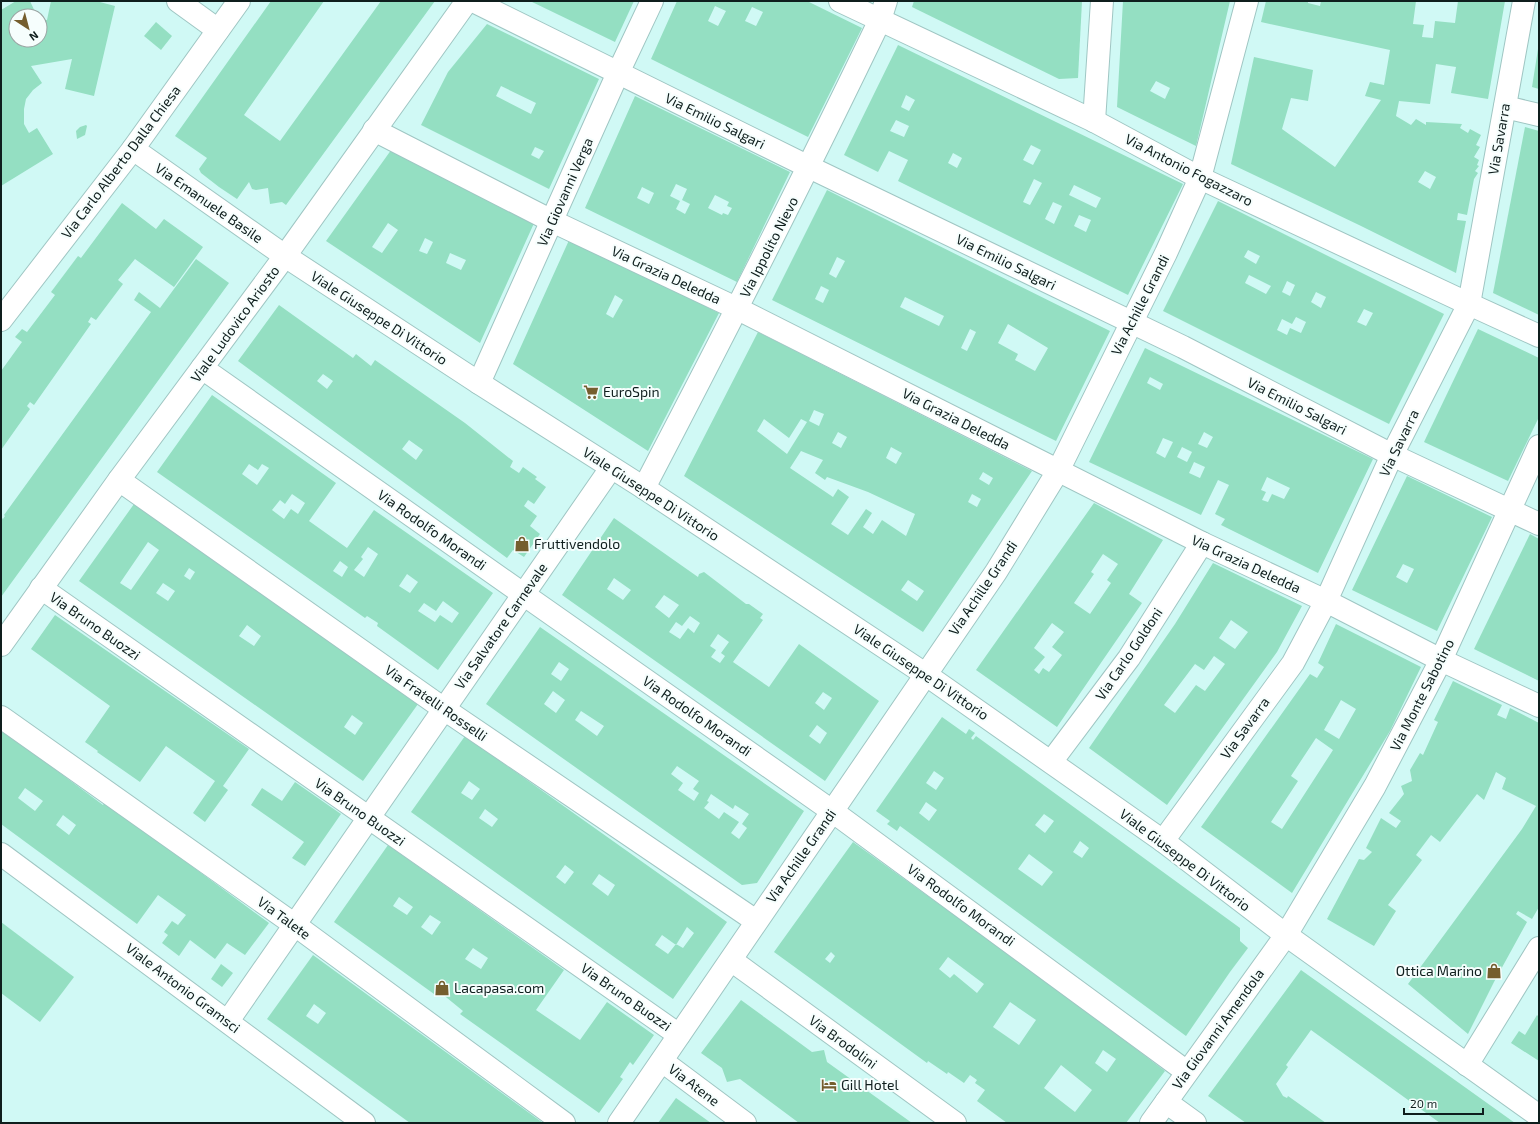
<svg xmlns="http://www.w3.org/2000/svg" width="1540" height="1124" viewBox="0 0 1540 1124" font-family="'Exo 2',sans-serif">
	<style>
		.building { fill: #94dfc2; fill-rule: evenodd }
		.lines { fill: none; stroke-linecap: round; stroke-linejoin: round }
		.minor-casing { stroke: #9fc6c3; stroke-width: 24 }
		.minor { stroke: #fff; stroke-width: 22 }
		.labels { text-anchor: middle; stroke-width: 4; stroke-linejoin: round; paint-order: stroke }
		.street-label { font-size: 14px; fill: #0f1e1d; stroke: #f6fefd }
		.poi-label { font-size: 14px; fill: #0f1e1d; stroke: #f6fefd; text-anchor: start }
	</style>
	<rect width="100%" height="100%" fill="#d0f9f5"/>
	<g class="building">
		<polygon points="16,1 30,1 37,16 16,16 16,40 40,40 40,20 47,20 51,1 96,1 115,6 94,96 65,89 72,59 31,66 42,83 33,90 26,99 24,109 24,124 29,133 37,128 53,154 1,186 1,10"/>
		<polygon points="271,1 324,1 244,115 280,141 381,1 435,1 286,205 282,202 270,204 268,188 256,190 252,189 249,182 237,199 219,187 201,173 199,169 207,158 175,136"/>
		<polygon points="530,1 634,1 615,42"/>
		<path d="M677,1H807L862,28L808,137L651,59ZM715,6L726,11L718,26L708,21ZM752,7L763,12L756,26L745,21Z"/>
		<polygon points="914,1 1082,1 1078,78 1059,79 912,7"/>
		<path d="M1123,1H1202L1208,2V1H1230L1196,146L1117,107ZM1156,81L1170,88L1165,99L1150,91Z"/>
		<path d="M1266,1H1308V3L1320,6L1321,1H1416L1413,24L1424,25L1422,37L1433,38L1435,21L1455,23L1458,1H1505L1488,99L1451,93L1456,67L1436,64L1430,104L1399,101L1396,116L1411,125L1416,119L1426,125V122L1462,124L1460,128L1468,133L1470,129L1481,135L1476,145L1480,147L1474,157L1479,160L1477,165L1479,166L1475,171L1478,173L1474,179L1467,215L1458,213L1457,220L1466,221L1456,273L1359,225L1231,164L1254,57L1313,70L1308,101L1291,98L1282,129L1335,167L1381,100L1365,96L1370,82L1384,85L1390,50L1261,22ZM1425,171L1436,177L1430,189L1418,182Z"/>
		<polygon points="156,22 172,36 161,50 144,36"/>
		<path d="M487,24L599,79L549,189L421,125L448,72ZM501,86L536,103L531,114L496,96ZM535,147L544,151L539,159L531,155Z"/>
		<path d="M898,45L1183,184L1128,295L898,181L908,160L889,151L878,172L844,155ZM906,95L915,100L909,111L901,107ZM896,120L909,126L904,137L890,131ZM1031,145L1041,150L1033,165L1023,160ZM953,153L962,158L957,168L948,163ZM1034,179L1042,183L1030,205L1023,202ZM1074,185L1101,198L1096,208L1069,195ZM1053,202L1062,206L1054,224L1045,219ZM1079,215L1091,220L1086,232L1074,226Z"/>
		<polygon points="1538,49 1539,49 1539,89 1532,87"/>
		<path d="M635,96L790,172L737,282L585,208ZM676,184L687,189L682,200L690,204L685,214L676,209L680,201L670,196ZM642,187L654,193L649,204L637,198ZM715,195L729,202L727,206L732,208L728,215L723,213L722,215L708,208Z"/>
		<polygon points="86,125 87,126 85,135 77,139 76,131 80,127"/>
		<polygon points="1525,127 1539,131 1539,315 1493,293"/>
		<path d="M394,146L535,221L480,343L326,241ZM388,223L398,230L382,253L372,247ZM425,238L433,242L427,254L419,251ZM450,253L466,260L461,270L446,263Z"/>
		<path d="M827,190L1110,331L1056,441L772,300ZM837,257L845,261L836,278L829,274ZM821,286L829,290L823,303L815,299ZM905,297L944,316L939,326L900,307ZM1008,324L1048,348L1035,371L1015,360L1018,354L998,343ZM970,329L976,332L967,351L961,348Z"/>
		<path d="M1218,201L1444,314L1389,424L1163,311ZM1248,250L1260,256L1256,264L1244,257ZM1249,275L1271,286L1266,294L1245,283ZM1287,281L1295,285L1290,296L1282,292ZM1316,292L1326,297L1321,308L1311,302ZM1364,309L1373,313L1366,326L1357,322ZM1296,317L1306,322L1301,333L1290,328L1287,335L1277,330L1282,319L1292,324Z"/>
		<polygon points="122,203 156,229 164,219 203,247 174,287 135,259 118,280 123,284 96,320 91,317 88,322 91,324 34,405 30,402 27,406 30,409 1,450 1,371 22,342 15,337 22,329 27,332 55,295 51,292 78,256 81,258"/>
		<path d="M570,238L719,313L648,451L513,364ZM615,295L623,300L613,318L606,314Z"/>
		<polygon points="196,259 229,283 1,597 1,517 3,519 5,516 4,515 151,312 134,300 139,292 160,308"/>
		<path d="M279,305L353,358L356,354L371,366L375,360L465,423L513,461L510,467L519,473L523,467L537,477L535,479L546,487L534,504L528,500L524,506L537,516L530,526L540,534L524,557L513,550L507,558L238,361ZM323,374L333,381L327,389L317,381ZM409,440L423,450L416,460L402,449Z"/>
		<polygon points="1478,329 1539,358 1539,417 1508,481 1424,442"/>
		<path d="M758,332L1032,471L923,632L684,476ZM814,410L824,414L819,426L809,421ZM764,419L789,438L801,419L807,422L787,454L757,431ZM838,432L847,437L841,448L832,443ZM891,447L902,453L896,464L886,458ZM801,451L823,460L815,473L825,480L827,477L868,492L915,514L906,536L882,520L873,534L863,527L872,513L866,509L848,535L831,524L849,497L838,489L833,497L790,468ZM983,472L993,478L989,485L979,479ZM972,494L981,499L977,507L968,502ZM908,580L924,591L917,601L901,590Z"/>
		<path d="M1145,348L1373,459L1318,573L1221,525L1225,519L1215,514L1229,485L1218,480L1201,515L1089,462ZM1150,377L1163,384L1160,390L1147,383ZM1204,432L1213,437L1207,448L1198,444ZM1163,438L1173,442L1165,458L1156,453ZM1182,447L1192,452L1187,462L1177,457ZM1194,462L1205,467L1200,478L1189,473ZM1267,477L1290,488L1284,499L1272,494L1268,502L1262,500L1266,492L1261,490Z"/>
		<path d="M212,395L336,483L309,521L347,548L374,510L493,593L438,670L377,626L378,623L367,616L365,618L157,472ZM249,464L258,470L262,464L269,468L257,485L242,474ZM292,494L305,503L298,514L291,509L284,519L272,510L280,500L285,504ZM368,547L378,554L364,577L354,570L363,559L361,557ZM340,561L348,567L342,577L333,571ZM407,574L418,582L410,593L399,586ZM443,601L459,613L452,623L440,615L435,622L418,611L424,603L436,611Z"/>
		<path d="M1407,476L1492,517L1437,631L1352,590ZM1403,564L1414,569L1407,583L1396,577Z"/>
		<path d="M1094,503L1163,540L1129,594L1142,603L1057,727L976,670ZM1103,554L1118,564L1107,580L1111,583L1090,614L1074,603L1094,574L1091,572ZM1052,623L1064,632L1052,647L1062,655L1049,672L1043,668L1039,674L1034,670L1045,657L1034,648Z"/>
		<path d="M134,504L418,704L363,781L79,581ZM148,542L159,550L131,590L120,583ZM189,568L195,572L190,580L184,576ZM163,583L175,591L168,601L156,593ZM247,625L261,636L254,646L239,636ZM352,715L363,723L355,735L344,727Z"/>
		<path d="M614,518L698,577L699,574L704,572L746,604H749L763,614L760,618L763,620L733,662L769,687L799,644L879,701L825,781L562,595ZM614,578L631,590L623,600L607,589ZM664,595L679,605L669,618L655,607ZM690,616L700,623L694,633L688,628L680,639L669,632L676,622L682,626ZM718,634L729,642L721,653L725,656L720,663L711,657L716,650L710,646ZM823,692L832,698L824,710L815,703ZM817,725L827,733L820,744L809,736Z"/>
		<polygon points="1530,534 1539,539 1539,681 1474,649"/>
		<path d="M1213,563L1302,606L1277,652L1167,805L1089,748L1175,624ZM1231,620L1248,632L1235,649L1219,638ZM1214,656L1225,664L1205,691L1196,685L1175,713L1164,705L1195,664L1204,670Z"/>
		<polygon points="55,615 249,749 223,786 228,790 205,822 193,813 215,781 166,746 140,782 97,752 98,751 85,742 110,706 31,649"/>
		<path d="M1336,624L1421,667L1390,731L1292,893L1201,827L1310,674L1317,678L1324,667L1318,663ZM1341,700L1356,709L1339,739L1324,730ZM1316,738L1333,750L1282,829L1271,822L1298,781L1291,776Z"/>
		<path d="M540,627L804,811L757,883L742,885L486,704ZM559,662L569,669L561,681L551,674ZM553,691L565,700L556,713L544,704ZM581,711L604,726L597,736L575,720ZM677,766L699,781L693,789L699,793L694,801L678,790L683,783L671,774ZM711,794L733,809L735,805L749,814L742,824L747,828L739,839L731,833L739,822L724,812L719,819L704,808L709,802L707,801Z"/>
		<polygon points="1453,681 1502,705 1497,715 1506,719 1510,708 1539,723 1539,907 1532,919 1518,911 1516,914 1527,922 1494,982 1468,1034 1408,984 1522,829 1536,806 1502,789 1506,778 1496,772 1484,800 1477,794 1440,842 1431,835 1416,855 1422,860 1388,905 1396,911 1374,946 1327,919 1359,859 1364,860 1372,852 1366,848 1381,818 1396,828 1401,821 1389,813 1404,794 1401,786 1412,781 1410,770 1420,753 1423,755 1438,722 1434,720"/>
		<path d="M942,717L966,734L969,729L975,733L971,738L973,740L976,736L1240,928V941L1248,948L1230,972L1186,1036L900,826L897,831L887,824L890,821L876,811ZM934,771L944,778L936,790L926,783ZM926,802L937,810L929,821L919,813ZM1044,814L1054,821L1045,833L1035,825ZM1080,841L1089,848L1082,858L1073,852ZM1029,854L1053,872L1042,886L1018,869Z"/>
		<path d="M1,729L103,805L105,802L269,923L245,955L227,943L215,959L190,940L179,956L162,943L168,935L164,932L172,921L178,925L186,915L158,895L137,924L1,824ZM25,788L43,801L35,811L18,798ZM63,815L76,825L69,835L56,825Z"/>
		<path d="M465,736L727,922L673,999L411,812ZM469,781L480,789L472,800L461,793ZM485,809L498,819L492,827L479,818ZM565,865L574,872L565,884L556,877ZM599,874L615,885L608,896L592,884ZM687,927L694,933L683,948L676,944L668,954L655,945L662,935L676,945Z"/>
		<polygon points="295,782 341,814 305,866 292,858 304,842 251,805 262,788 282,801"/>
		<path d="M853,842L1061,992L1165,1071L1126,1123H1007L977,1101L985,1090L975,1083L977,1080L970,1075L964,1083L948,1072L947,1074L928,1061L927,1063L774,952ZM831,952L835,956L830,963L825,959ZM948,957L984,984L977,993L954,974L950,978L939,969ZM1010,1002L1036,1020L1019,1045L993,1027ZM1103,1050L1116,1059L1107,1072L1095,1063ZM1061,1065L1092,1090L1075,1112L1044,1088Z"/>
		<path d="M388,845L564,970L536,1010L580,1040L607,1002L654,1035L633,1065L630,1062L620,1077L623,1079L599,1113L460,1014L463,1011L441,993L437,991L434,994L334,922ZM399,897L413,907L407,915L393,906ZM430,915L441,922L432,935L421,927ZM473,948L488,958L481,969L465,959Z"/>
		<polygon points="1,922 74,977 40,1022 1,993"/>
		<path d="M313,955L543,1123H410L267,1019ZM314,1004L326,1013L318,1024L306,1016Z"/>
		<polygon points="221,964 233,973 222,987 211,979"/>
		<polygon points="1301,970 1515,1123 1440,1123 1311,1030 1286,1065 1288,1067 1276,1084 1283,1096 1287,1098 1288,1096 1326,1123 1246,1123 1208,1096"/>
		<polygon points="741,1000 812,1052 824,1050 827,1062 912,1123 799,1123 740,1079 727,1082 722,1068 701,1053"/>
		<polygon points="1537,1015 1539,1017 1539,1061 1511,1043 1519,1031 1525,1035"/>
		<polygon points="676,1098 711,1123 658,1123"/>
	</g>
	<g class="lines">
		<g class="minor-casing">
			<g id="minor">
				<polyline points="178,1 218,30"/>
				<polyline points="473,1 809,167 1183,347 1392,455 1539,524"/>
				<polyline points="840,1 1094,121 1200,178 1469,304 1539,336"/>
				<polyline points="1505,107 1539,115"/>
				<polyline points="1094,121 1102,1"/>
				<polyline points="374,130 552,221 738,309 1202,543 1326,601 1441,660 1539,706"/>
				<polyline points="133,149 285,256 479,383 644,488 925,674 1163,841 1286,935 1539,1116"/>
				<polyline points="1,320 133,149 239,1"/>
				<polyline points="202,368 523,594 832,811 1187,1072"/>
				<polyline points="479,383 618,73 652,1"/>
				<polyline points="119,480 444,709 756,921"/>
				<path d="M644,488C725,333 804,178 880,20L886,1"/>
				<polyline points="41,588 679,1035"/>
				<polyline points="1,645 119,480 285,256 467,1"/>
				<polyline points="1,717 295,925 564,1123"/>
				<polyline points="1051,762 1129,658 1202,543"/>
				<polyline points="1163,841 1293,663 1326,601 1392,455 1469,304 1524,1"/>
				<polyline points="1,854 364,1123"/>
				<polyline points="731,960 955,1123"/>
				<polyline points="228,1021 611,468"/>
				<polyline points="662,1061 745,1123"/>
				<polyline points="1467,1065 1539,948"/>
				<polyline points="1166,1102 1195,1123"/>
				<polyline points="619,1123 996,572 1058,471 1166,253 1200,178 1247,1"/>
				<polyline points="1151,1123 1286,935 1375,786 1441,660 1539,446"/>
			</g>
		</g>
		<use href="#minor" class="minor"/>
	</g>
	<defs>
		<g id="supermarket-bare" transform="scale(1.2)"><path d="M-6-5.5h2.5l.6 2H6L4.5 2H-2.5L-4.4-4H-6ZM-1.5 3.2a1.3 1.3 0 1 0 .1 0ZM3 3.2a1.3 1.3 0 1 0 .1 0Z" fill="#755e2e" stroke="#f6fefd" stroke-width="2.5" paint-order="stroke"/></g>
		<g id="shop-bare" transform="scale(1.2)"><path d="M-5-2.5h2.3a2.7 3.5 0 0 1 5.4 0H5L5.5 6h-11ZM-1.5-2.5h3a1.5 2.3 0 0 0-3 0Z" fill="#755e2e" stroke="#f6fefd" stroke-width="2.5" paint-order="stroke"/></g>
		<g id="hotel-bare" transform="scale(1.2)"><path d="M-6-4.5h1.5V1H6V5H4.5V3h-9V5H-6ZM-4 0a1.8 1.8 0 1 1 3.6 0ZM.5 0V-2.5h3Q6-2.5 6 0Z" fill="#755e2e" stroke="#f6fefd" stroke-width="2.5" paint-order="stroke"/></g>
	</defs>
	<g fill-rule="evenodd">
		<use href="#supermarket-bare" x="591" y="392"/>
		<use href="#shop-bare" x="522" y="544"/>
		<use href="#shop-bare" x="1494" y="971"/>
		<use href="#shop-bare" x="442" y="988"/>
		<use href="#hotel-bare" x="829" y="1085"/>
	</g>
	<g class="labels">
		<g class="street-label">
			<text transform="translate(715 121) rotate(26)" y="5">Via Emilio Salgari</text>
			<text transform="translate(1499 139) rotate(-80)" y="5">Via Savarra</text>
			<text transform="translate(121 162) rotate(-53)" y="5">Via Carlo Alberto Dalla Chiesa</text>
			<text transform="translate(1189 170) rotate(27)" y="5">Via Antonio Fogazzaro</text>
			<text transform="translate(565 192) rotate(-66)" y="5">Via Giovanni Verga</text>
			<text transform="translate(209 203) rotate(35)" y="5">Via Emanuele Basile</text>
			<text transform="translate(769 247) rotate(-63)" y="5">Via Ippolito Nievo</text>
			<text transform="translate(1006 262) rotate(26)" y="5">Via Emilio Salgari</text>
			<text transform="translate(666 275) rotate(25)" y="5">Via Grazia Deledda</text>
			<text transform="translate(1140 305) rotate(-63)" y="5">Via Achille Grandi</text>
			<text transform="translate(379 318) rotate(33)" y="5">Viale Giuseppe Di Vittorio</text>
			<text transform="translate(235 324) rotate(-54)" y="5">Viale Ludovico Ariosto</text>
			<text transform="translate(1297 406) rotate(27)" y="5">Via Emilio Salgari</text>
			<text transform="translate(956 419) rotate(27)" y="5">Via Grazia Deledda</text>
			<text transform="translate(1399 443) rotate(-64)" y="5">Via Savarra</text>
			<text transform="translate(651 494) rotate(33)" y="5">Viale Giuseppe Di Vittorio</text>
			<text transform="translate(432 530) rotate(35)" y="5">Via Rodolfo Morandi</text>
			<text transform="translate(1246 564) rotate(25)" y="5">Via Grazia Deledda</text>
			<text transform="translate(983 588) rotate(-56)" y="5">Via Achille Grandi</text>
			<text transform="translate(95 626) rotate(35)" y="5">Via Bruno Buozzi</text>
			<text transform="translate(501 626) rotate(-55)" y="5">Via Salvatore Carnevale</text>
			<text transform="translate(1129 654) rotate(-56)" y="5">Via Carlo Goldoni</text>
			<text transform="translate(921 672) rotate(34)" y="5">Viale Giuseppe Di Vittorio</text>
			<text transform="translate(1422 695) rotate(-63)" y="5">Via Monte Sabotino</text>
			<text transform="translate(436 703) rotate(35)" y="5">Via Fratelli Rosselli</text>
			<text transform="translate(697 716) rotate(35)" y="5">Via Rodolfo Morandi</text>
			<text transform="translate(1245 728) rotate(-54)" y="5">Via Savarra</text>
			<text transform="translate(360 812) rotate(35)" y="5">Via Bruno Buozzi</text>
			<text transform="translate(801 856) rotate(-55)" y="5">Via Achille Grandi</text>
			<text transform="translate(1185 860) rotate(37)" y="5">Viale Giuseppe Di Vittorio</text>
			<text transform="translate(961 905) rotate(36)" y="5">Via Rodolfo Morandi</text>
			<text transform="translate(284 918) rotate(36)" y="5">Via Talete</text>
			<text transform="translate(183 988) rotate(37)" y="5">Viale Antonio Gramsci</text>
			<text transform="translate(626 997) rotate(35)" y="5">Via Bruno Buozzi</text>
			<text transform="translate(1218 1029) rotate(-54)" y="5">Via Giovanni Amendola</text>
			<text transform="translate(843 1042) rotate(36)" y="5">Via Brodolini</text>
			<text transform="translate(694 1085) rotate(37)" y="5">Via Atene</text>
		</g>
		<g class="poi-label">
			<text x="603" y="397">EuroSpin</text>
			<text x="534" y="549">Fruttivendolo</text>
			<text x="1482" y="976" text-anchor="end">Ottica Marino</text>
			<text x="454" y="993">Lacapasa.com</text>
			<text x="841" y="1090">Gill Hotel</text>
		</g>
	</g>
	<rect width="1540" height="1124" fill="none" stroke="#0f1e1d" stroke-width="4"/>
	<g transform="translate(28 28) rotate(144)"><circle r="19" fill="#f6fefd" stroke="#9aa4a3"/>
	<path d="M0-3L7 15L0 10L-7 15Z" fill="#755e2e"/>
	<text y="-6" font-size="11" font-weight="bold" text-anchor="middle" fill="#0f1e1d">N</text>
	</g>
	<path d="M1404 1108v6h79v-6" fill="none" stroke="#0f1e1d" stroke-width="2"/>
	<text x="1410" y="1108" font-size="12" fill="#0f1e1d" stroke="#f6fefd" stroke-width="3" paint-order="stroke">20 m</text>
</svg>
